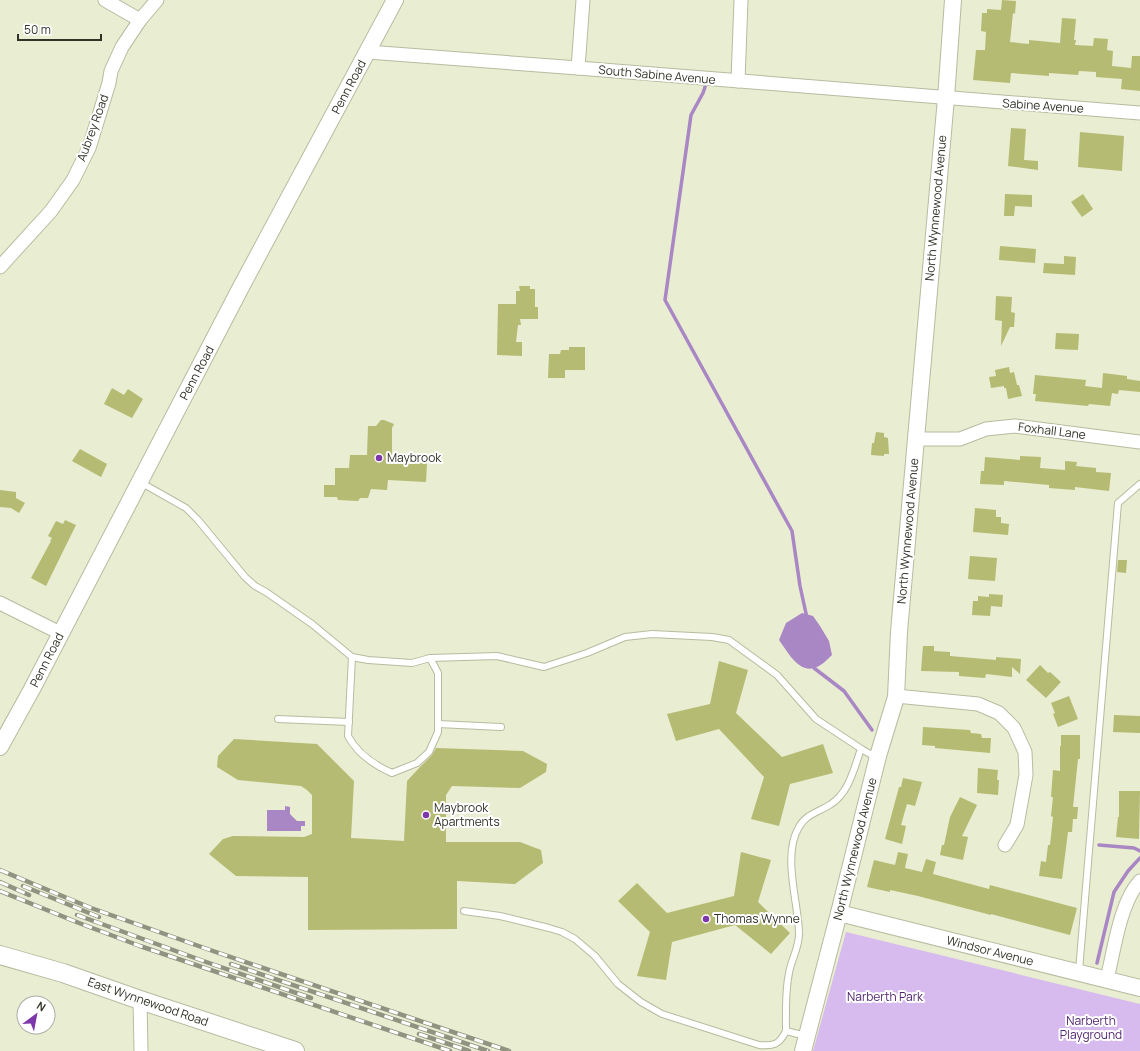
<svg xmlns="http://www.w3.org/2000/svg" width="1140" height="1051" viewBox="0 0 1140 1051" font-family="Manrope,sans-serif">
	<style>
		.green { fill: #d7baee }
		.water { fill: #a987c4 }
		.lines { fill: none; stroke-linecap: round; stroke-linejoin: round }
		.stream { stroke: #a987c4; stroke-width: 3.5 }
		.building { fill: #b5bb73 }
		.service-casing { stroke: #b8bba0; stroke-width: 8 }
		.minor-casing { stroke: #b8bba0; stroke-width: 15 }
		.tertiary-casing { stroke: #b8bba0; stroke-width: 18 }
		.secondary-casing { stroke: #b8bba0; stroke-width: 20 }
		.service { stroke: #fff; stroke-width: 6 }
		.minor { stroke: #fff; stroke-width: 13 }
		.tertiary { stroke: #fff; stroke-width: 16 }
		.secondary { stroke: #fff; stroke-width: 18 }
		.rail-casing { stroke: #909380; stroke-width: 4.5 }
		.rail { stroke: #fff; stroke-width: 3; stroke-dasharray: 9; stroke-linecap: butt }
		.poi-dot { fill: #7e37aa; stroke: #fff; stroke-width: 1.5 }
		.labels { text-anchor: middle; stroke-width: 4; stroke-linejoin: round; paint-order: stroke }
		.street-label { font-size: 12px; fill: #313328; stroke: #fff }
		.poi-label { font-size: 12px; fill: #313328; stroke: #fff; text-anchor: start }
		.park-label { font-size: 12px; fill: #52266f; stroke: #fff }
	</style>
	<rect width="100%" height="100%" fill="#e9edd1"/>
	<polygon class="green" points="846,932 1140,1004 1140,1051 813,1051"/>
	<g class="water">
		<path d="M802,613L813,616L820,626L829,641L832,655C828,659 822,665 817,667C799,675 788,652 779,640L786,623Z"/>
		<polygon points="285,806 290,807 290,814 297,821 305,821 305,826 301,826 301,831 267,831 267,810 285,810"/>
	</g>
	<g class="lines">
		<g class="stream">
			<polyline points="705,87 703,93 691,115 665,300 792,531 800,586 807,618"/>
			<polyline points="813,664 814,668 844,691 872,730"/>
			<polyline points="1099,845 1134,848 1140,851"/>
			<polyline points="1097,963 1114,892 1128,871 1140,858"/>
		</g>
	</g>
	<g class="building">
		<polygon points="1002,0 1016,1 1015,14 1013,13 1010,42 1029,44 1029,40 1060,43 1062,18 1076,19 1074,40 1076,40 1075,45 1093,46 1094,38 1108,39 1107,50 1113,51 1112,66 1131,68 1132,56 1140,56 1140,91 1121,89 1122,79 1096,77 1096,72 1079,71 1078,75 1049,73 1049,76 1011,73 1010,83 973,80 976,50 985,50 986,32 981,31 982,13 987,13 987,9 1001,10"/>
		<polygon points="1011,128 1026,129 1024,160 1038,161 1038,170 1008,166"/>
		<polygon points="1080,132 1124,136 1122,171 1078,167"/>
		<polygon points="1005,194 1032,195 1032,207 1015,206 1014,216 1004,216"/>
		<polygon points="1083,194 1093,209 1082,217 1071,202"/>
		<polygon points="1000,246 1036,249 1035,263 999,260"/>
		<polygon points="1064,256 1076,257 1075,275 1043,273 1044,263 1064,264"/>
		<polygon points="519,286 530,286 530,289 535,289 535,307 538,307 538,319 520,319 521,325 518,325 516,342 522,342 522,356 497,355 498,304 516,304 516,291 520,291"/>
		<polygon points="996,296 1012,297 1011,312 1015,313 1014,327 1010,327 1001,346 1002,321 995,320"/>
		<polygon points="1056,333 1079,334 1078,350 1055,349"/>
		<polygon points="569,347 585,347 585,370 565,370 565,378 548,378 549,354 560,354 561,350 569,350"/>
		<polygon points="1009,367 1010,373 1014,372 1017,385 1019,385 1022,396 1008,399 1006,388 1004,388 1004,386 991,388 989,377 996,376 995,370"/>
		<polygon points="1103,373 1127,376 1127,379 1140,381 1140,392 1119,390 1118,394 1112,393 1110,406 1089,404 1088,406 1035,401 1036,394 1033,394 1035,375 1086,380 1085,386 1102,388"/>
		<polygon points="112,388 124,395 128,389 143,399 132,418 104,404"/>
		<polygon points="381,420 384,420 394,424 392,428 392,462 427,463 426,482 388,480 387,490 371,489 368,498 360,498 358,501 338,500 337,497 324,497 324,485 335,485 335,468 349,468 350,455 367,455 368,426 376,426"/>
		<polygon points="876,432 884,433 884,437 888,438 889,454 884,454 884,456 871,455 872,443 874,443"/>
		<polygon points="80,449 107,464 101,477 72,461"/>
		<polygon points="1020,456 1041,457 1040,468 1065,470 1065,461 1077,462 1076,466 1096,468 1096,472 1111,473 1109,491 1075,487 1075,490 1049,488 1049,485 1004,481 1004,485 980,484 981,471 984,471 985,457 1020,460"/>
		<polygon points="0,490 16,492 16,498 25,503 19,513 11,508 0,507"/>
		<polygon points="975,508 996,510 996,517 1001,517 1001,523 1009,524 1008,535 973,532"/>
		<polygon points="65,520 76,525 46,586 31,578 51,541 50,541 52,538 48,536 56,521 63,524"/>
		<polygon points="970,556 997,558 995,581 968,579"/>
		<polygon points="1118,560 1127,560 1126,573 1117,572"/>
		<polygon points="989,594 1003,595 1002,607 991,606 990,616 972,615 973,601 978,601 978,596 989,597"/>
		<polygon points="923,646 934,646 934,651 950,652 950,656 996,660 996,657 1021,659 1020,674 1012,667 1012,677 986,674 985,678 959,676 959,672 921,671"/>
		<polygon points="719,661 748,670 736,713 782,757 823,744 833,773 790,784 779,826 751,819 764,777 719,729 676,741 667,714 710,704"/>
		<polygon points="1040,665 1048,673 1050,672 1061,682 1046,698 1026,680"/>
		<polygon points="1069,696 1078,719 1058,727 1053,714 1055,713 1051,703"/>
		<polygon points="1114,715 1140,716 1140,733 1113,732"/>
		<polygon points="923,727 970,730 971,733 981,734 982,738 991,738 990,753 935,748 935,746 922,745"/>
		<polygon points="1061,735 1080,735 1080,759 1078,759 1073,807 1078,807 1077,819 1073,819 1072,832 1068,832 1062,879 1039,876 1041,861 1046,862 1048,845 1050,845 1053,817 1051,816 1053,797 1051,797 1053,770 1060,771 1060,746 1061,746"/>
		<polygon points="234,739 317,744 354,781 351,838 404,841 407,781 420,767 432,755 436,748 523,751 547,764 546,772 520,788 452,786 446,795 446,842 520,842 541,850 543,863 515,884 457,881 457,929 308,930 308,877 236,876 209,854 223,839 233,836 304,837 312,834 312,795 307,790 301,786 238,780 217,767 218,756"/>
		<polygon points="978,768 998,770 997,780 999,780 998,795 977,793"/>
		<polygon points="903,778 922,782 915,806 907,804 901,825 906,826 902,844 885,839 899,787 901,787"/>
		<polygon points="1119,791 1140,791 1139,839 1116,837 1118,817 1119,817"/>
		<polygon points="960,797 977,805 962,836 968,837 963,860 940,855 942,845 944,845 950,817"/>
		<polygon points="741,852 771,860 758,902 790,933 771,954 735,925 672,942 666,980 637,976 650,932 618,901 637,883 667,913 734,896"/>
		<polygon points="898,852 908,854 905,868 922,872 926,859 936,862 933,874 989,889 990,885 1077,908 1070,935 991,914 991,915 918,896 890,890 890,892 867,887 874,860 895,865"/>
	</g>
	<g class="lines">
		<g class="service-casing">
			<g id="service">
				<path d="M140,482L186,508L198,520L245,577L255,586L266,592L312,624L352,657L368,660L412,663L430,658L438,673V732L429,752L417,763L392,773C374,765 357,753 348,736L352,657"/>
				<polyline points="430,658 497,656 544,667 587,653 625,637 652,634 712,637 729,640 777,675 816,719 863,750 870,754 877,756"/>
				<polyline points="278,719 349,722"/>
				<polyline points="438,724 501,727"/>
				<path d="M464,911L500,916L549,928L562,932L575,939L595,956L618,984L641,1002L662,1014L759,1045C774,1046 779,1045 786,1031C786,1012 785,992 789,973C791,960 800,946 799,932C798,901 782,855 799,827C806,814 819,812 831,804C849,793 854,768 861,749"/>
				<polyline points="1079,971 1118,503 1140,484"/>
				<polyline points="786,1031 806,1036"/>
			</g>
		</g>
		<g class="minor-casing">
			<g id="minor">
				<polyline points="105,0 140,20"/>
				<polyline points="368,52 578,68 1140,113"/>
				<polyline points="578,68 583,0"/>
				<polyline points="738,81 741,0"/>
				<polyline points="0,267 51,211 73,180 89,148 109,83 111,71 122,47 140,20 157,0"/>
				<polyline points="916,439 960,439 986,429 1015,426 1140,442"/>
				<polyline points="0,603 60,633"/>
				<polyline points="896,696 978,704 999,713 1014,728 1025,752 1026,775 1017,825 1005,845"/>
				<path d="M1107,979C1114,951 1120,902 1140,881"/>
				<polyline points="140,1000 141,1051"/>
			</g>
		</g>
		<g class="tertiary-casing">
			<g id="tertiary">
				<polyline points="0,747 32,689 241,287 395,0"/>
				<polyline points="839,913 1140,988"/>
				<polyline points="803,1051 839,913 878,756 896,697 899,632 946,98 953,0"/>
			</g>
		</g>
		<g class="secondary-casing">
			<polyline id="secondary" points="0,955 63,973 140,1000 295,1051"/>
		</g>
		<use href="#service" class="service"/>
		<use href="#minor" class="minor"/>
		<use href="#tertiary" class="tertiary"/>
		<use href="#secondary" class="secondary"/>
		<g class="rail-casing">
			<g id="rail">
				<polyline points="0,870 91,908 210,950 509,1051"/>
				<polyline points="0,882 29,895"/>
				<polyline points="23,886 99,917"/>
				<polyline points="0,891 79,923 140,946 450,1051"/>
				<polyline points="77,915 206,962 311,998"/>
				<polyline points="231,964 488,1051"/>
				<polyline points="419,1034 469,1051"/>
			</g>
		</g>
		<use href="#rail" class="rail"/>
	</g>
	<g class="poi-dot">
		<circle cx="379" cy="458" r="4"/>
		<circle cx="426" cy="815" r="4"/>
		<circle cx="706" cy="919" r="4"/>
	</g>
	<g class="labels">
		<g class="street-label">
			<text transform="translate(657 75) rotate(5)" y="4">South Sabine Avenue</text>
			<text transform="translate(349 87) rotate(-62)" y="4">Penn Road</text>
			<text transform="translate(1043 106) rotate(4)" y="4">Sabine Avenue</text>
			<text transform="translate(93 128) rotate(-70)" y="4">Aubrey Road</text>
			<text transform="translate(936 208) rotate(-85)" y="4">North Wynnewood Avenue</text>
			<text transform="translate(197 373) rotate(-62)" y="4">Penn Road</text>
			<text transform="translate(1052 431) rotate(7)" y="4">Foxhall Lane</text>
			<text transform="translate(908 531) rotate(-85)" y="4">North Wynnewood Avenue</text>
			<text transform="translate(47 660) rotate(-63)" y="4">Penn Road</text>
			<text transform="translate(855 849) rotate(-76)" y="4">North Wynnewood Avenue</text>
			<text transform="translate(990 951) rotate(14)" y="4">Windsor Avenue</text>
			<text transform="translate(148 1002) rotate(19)" y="4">East Wynnewood Road</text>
		</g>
		<g class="poi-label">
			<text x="387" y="462">Maybrook</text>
			<text x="434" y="812">Maybrook<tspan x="434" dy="14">Apartments</tspan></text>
			<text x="714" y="923">Thomas Wynne</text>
		</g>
		<g class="park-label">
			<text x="885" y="1001">Narberth Park</text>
			<text x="1091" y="1025">Narberth<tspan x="1091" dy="14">Playground</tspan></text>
		</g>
	</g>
	<g transform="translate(36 1015) rotate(32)"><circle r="19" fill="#ffffff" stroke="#adada9"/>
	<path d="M0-3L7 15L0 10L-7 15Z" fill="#7e37aa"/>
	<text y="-6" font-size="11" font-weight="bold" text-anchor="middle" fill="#313328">N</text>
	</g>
	<path d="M18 34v6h83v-6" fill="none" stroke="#313328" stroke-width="2"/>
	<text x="24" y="34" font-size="12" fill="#313328" stroke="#ffffff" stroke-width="3" paint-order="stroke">50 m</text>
</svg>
